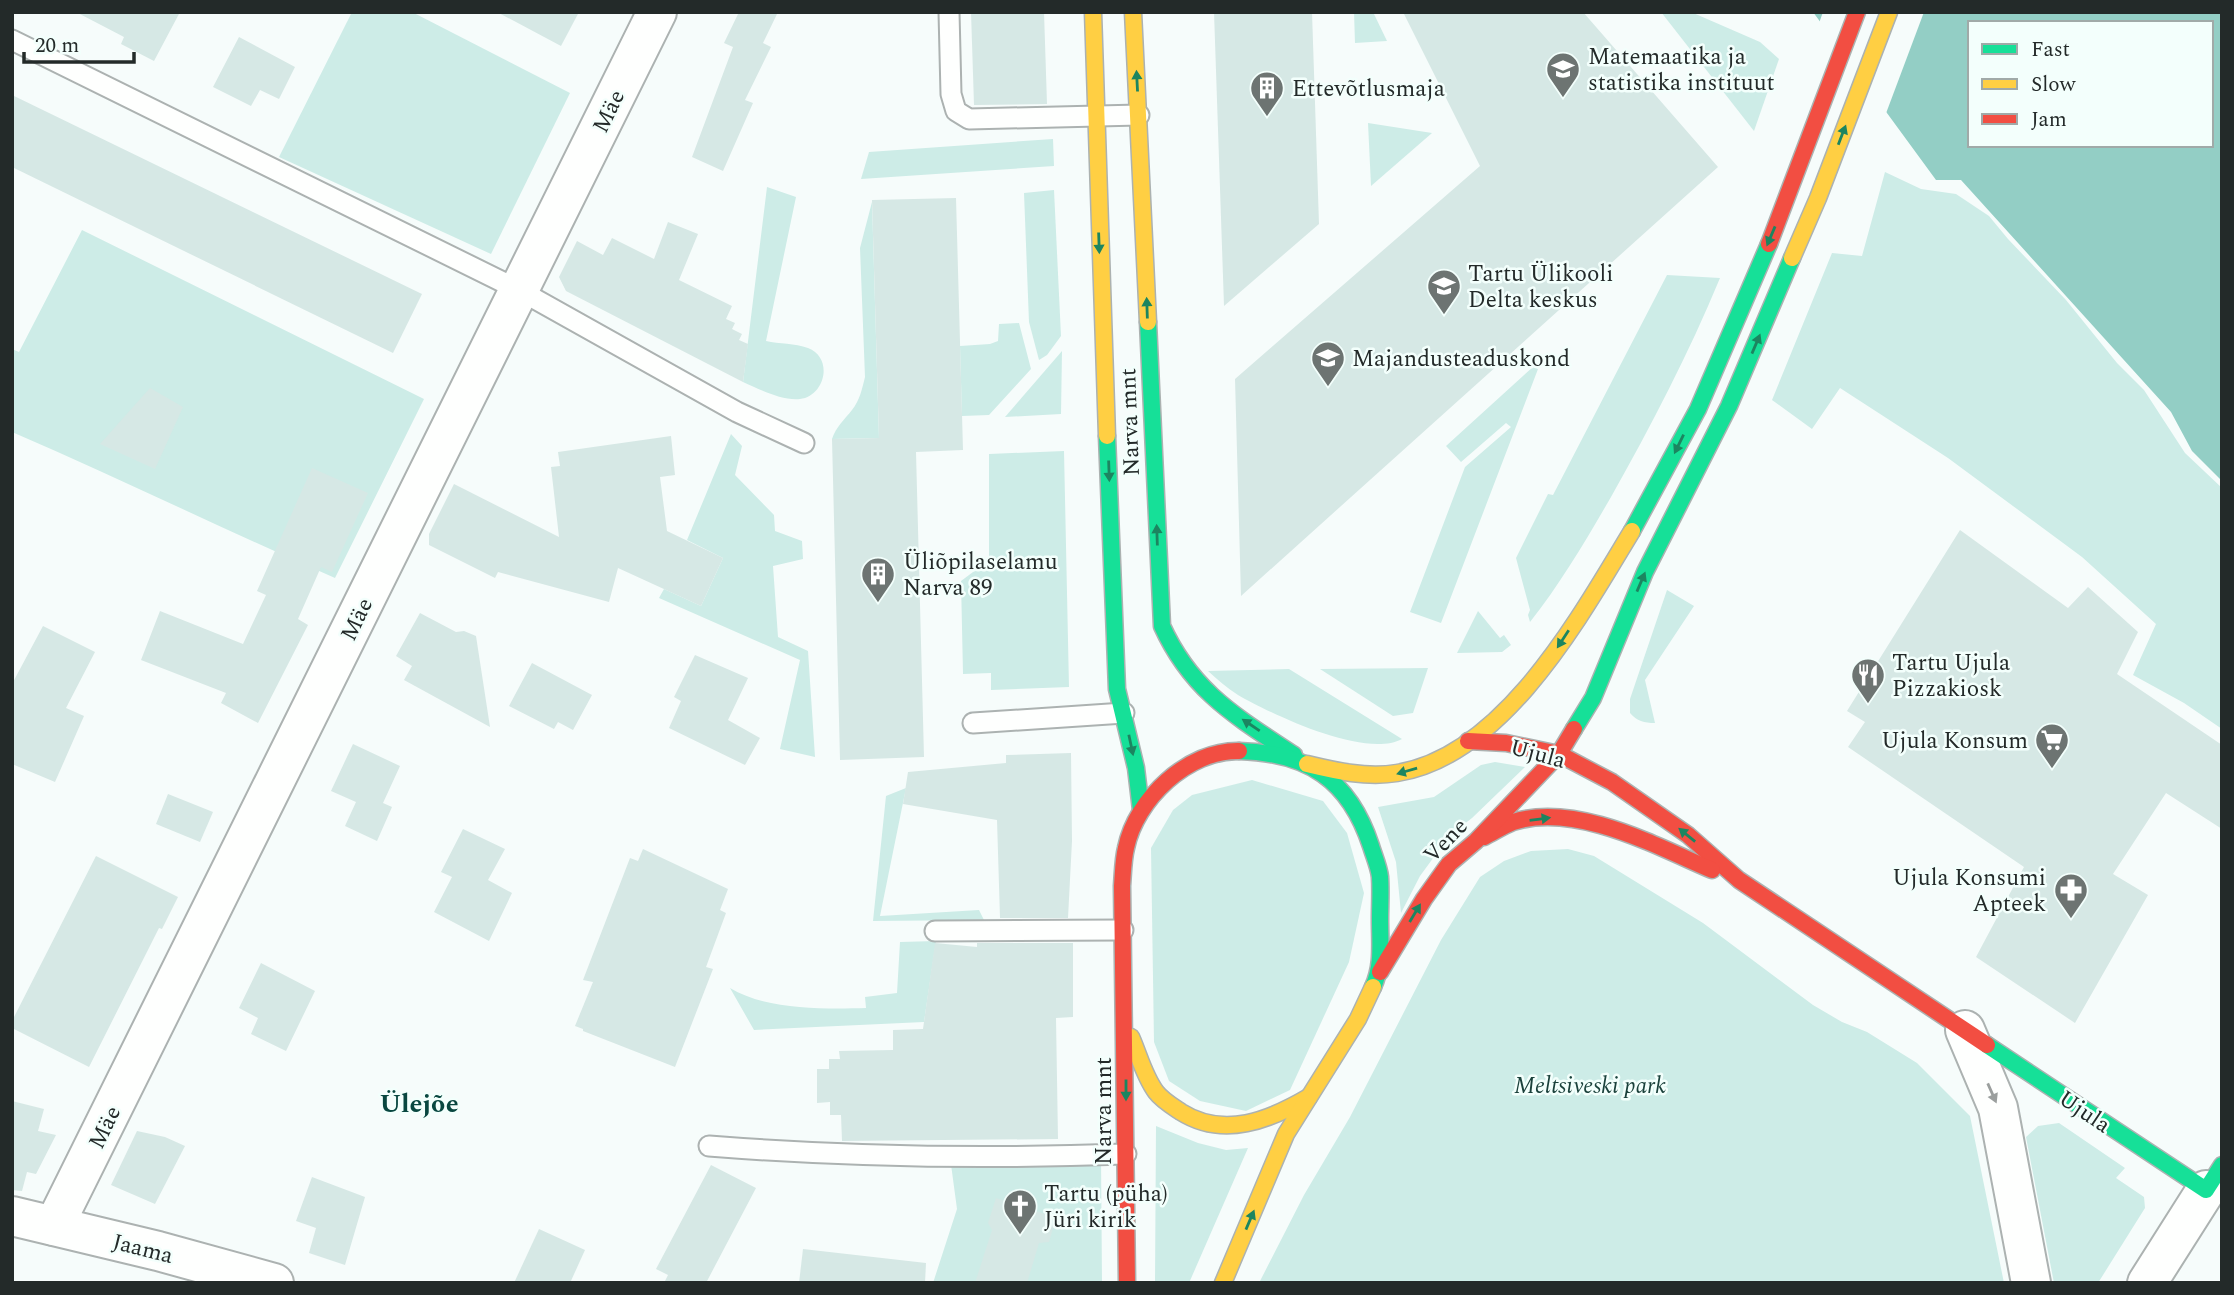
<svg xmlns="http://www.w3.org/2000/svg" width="2234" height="1295" viewBox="0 0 2234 1295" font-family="Spectral,serif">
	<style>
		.green { fill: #cdece7 }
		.water { fill: #93cec5; fill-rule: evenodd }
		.pier { fill: #f6fcfb }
		.building { fill: #d6e8e5 }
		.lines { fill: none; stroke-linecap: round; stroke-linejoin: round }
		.lane-casing { stroke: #acb2b1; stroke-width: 23 }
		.street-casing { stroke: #acb2b1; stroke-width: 42 }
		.fast-casing { stroke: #acb2b1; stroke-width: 19 }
		.slow-casing { stroke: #acb2b1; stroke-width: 19 }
		.jam-casing { stroke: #acb2b1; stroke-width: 19 }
		.lane { stroke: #fefffe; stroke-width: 19 }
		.street { stroke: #fefffe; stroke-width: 38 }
		.fast { stroke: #16e098; stroke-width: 16 }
		.slow { stroke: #ffcf43; stroke-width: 16 }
		.jam { stroke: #f24e42; stroke-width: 16 }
		.oneway { fill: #1c8560 }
		.oneway2 { fill: #9b9f9e }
		.labels { text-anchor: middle; stroke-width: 5; stroke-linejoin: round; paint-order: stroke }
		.poi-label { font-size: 23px; fill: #232a29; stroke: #f3fffc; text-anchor: start }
		.street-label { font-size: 23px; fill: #232a29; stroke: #f3fffc }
		.park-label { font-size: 23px; font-style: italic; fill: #1a413b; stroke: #f3fffc }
		.quarter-label { font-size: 26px; font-weight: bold; fill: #094740; stroke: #f3fffc }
	</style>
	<rect width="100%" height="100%" fill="#f6fcfb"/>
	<g class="green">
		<polygon points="352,12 412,12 570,93 491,254 279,157"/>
		<polygon points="1354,12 1373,12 1387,41 1355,43"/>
		<polygon points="1661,12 1691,12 1760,42 1779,59 1754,131"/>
		<polygon points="1368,123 1432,133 1371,186"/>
		<polygon points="1053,139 1054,166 861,179 869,152"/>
		<polygon points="1885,172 1921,189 1956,194 1989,216 2008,239 2066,300 2117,363 2144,390 2185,453 2222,488 2222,729 2184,703 2133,675 2156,624 2082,557 1948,458 1840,388 1812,429 1772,400 1832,253 1862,256"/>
		<path d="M767,187L796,197L766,341C779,344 795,343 808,348C834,358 825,396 800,399C782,401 759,389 743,382Z"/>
		<polygon points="1054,190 1061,336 1047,355 1039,360 1029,322 1024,193"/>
		<path d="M872,202L879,438L832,439C836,427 844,420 852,410C860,400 862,389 865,377L860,248Z"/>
		<path d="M82,230L424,399L335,578C227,531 121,479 12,432V349L19,352Z"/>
		<path d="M1667,275L1720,278C1689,353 1651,426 1611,497C1586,540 1561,583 1530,622L1528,615L1530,610L1516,558L1548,494L1553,495Z"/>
		<polygon points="1019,323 1031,369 989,415 962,416 960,346 990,344 998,341 999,324"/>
		<polygon points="1062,351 1061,414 1005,417"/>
		<polygon points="1534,366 1538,369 1441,623 1410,612 1465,467 1511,427 1506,423 1461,462 1446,446"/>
		<polygon points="731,434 742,446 735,475 774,515 775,531 802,541 803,559 773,566 778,637 808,651 815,757 780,749 800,660 659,598 664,589 701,606 723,558 687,540"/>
		<polygon points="1064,451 1069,687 991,690 991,673 963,674 961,581 989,560 989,454"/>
		<path d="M1667,590L1694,606L1645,680L1655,723C1644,723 1637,721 1630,713V699Z"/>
		<polygon points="1478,611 1500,638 1504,635 1511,645 1502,652 1457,653"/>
		<polygon points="1428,668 1413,713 1393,716 1320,669"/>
		<path d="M1289,669L1402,739C1365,759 1273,715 1238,695C1227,688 1217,679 1208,671Z"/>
		<polygon points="1495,762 1525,767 1472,818 1450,835 1420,876 1401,913 1396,862 1378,807 1434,797 1481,765"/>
		<polygon points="1252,780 1323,801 1347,833 1364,893 1349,962 1290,1090 1246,1111 1200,1101 1169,1081 1154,1042 1151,848 1173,810 1192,795"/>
		<polygon points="906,788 880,916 979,910 984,920 873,921 886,796"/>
		<polygon points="1568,849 1594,856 1703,923 1813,1005 1842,1022 1867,1032 1917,1063 1970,1116 2004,1283 1259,1283 1304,1195 1350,1117 1441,940 1480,877 1504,861 1531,851"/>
		<path d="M936,941L924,1022L754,1030L730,988C766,1010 824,1009 866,1008L865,997L897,993L900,942Z"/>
		<polygon points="2059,1123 2125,1168 2116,1178 2144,1197 2145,1208 2098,1283 2054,1283 2026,1137 2038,1126"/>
		<polygon points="1156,1126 1198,1143 1226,1150 1248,1148 1189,1283 1155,1283"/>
		<polygon points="1101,1155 1102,1283 933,1283 957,1209 950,1157"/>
	</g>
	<path class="water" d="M1813,12H2222V481L2192,451L2171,412L1961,180H1936ZM1970,23H2211V145H1970Z"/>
	<polygon class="pier" points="1823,12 1924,12 1885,116 1818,26"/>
	<g class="building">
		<polygon points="76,12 180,12 154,61 121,44 124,37"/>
		<polygon points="497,12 579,12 561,46"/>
		<polygon points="739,12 778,12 763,43 771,47 745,100 753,103 723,171 692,157 733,47 724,43"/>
		<polygon points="971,12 1044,12 1047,104 974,105"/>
		<polygon points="1214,12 1312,12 1319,224 1224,306"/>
		<polygon points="1403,12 1583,12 1718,167 1241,596 1235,379 1480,166"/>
		<polygon points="239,37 295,67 279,99 260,90 251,106 213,87"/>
		<polygon points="12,95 422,294 393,353 12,167"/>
		<polygon points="956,198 963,450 916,452 924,757 840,760 832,439 879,438 872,200"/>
		<polygon points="668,222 698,234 679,280 732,306 726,319 735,323 732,329 742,334 739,340 748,344 743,382 566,291 559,277 577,241 603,255 612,238 654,259"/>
		<polygon points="150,388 183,407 155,469 100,444"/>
		<polygon points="671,436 675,475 660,477 667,531 723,558 701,606 618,568 609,602 498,572 495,578 429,545 429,534 454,484 559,537 551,467 560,466 558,452"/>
		<polygon points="312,468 368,493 332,572 321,567 298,619 308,625 258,723 221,703 226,693 141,660 160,611 243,644 266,595 257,591"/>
		<polygon points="1960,530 2068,608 2088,587 2138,632 2117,674 2222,745 2222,829 2166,793 2113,874 2148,895 2075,1023 1976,957 2024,867 1848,747 1865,722 1847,711"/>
		<polygon points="420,613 456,632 464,631 476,636 490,727 404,680 412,666 396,656"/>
		<polygon points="43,626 95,652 66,708 84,716 55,782 12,764 12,684"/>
		<polygon points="695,655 748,678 728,720 760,738 745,765 669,728 681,701 674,697"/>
		<polygon points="532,663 592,695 573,730 558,722 554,729 509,706"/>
		<polygon points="353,744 400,766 383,803 392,807 377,841 345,826 356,802 331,791"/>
		<polygon points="1071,753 1072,841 1068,918 1000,918 997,820 903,804 908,772 1006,763 1006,755"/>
		<polygon points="168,794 213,812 200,842 156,824"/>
		<polygon points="463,829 505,849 488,880 512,893 489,941 434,912 452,877 441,872"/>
		<polygon points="643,849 728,889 720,910 726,913 706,967 713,969 675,1067 583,1031 583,1029 575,1026 593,982 583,980 630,858 638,861"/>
		<polygon points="96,856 178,897 162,929 159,928 89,1067 12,1028 12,1021"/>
		<polygon points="935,943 977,947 977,943 1073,943 1073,1017 1056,1018 1058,1139 842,1141 841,1115 830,1115 830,1102 817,1103 817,1069 829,1069 829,1059 840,1059 839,1051 893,1050 893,1030 923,1029"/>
		<polygon points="261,963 315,991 286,1051 251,1034 258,1018 239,1008"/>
		<polygon points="12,1101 44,1109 38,1131 56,1135 36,1174 27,1172 22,1191 12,1190"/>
		<polygon points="137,1131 165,1137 185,1146 155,1204 111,1185"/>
		<polygon points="711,1165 756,1188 706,1283 664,1283 668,1275 656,1269"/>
		<polygon points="312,1177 365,1197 345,1265 309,1253 316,1228 296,1221"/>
		<polygon points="996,1198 1048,1215 1054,1225 1049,1242 1039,1243 1027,1283 975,1283 992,1230 988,1223"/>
		<polygon points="539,1229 585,1250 570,1283 514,1283"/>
		<polygon points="803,1249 926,1263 925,1283 799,1283"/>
	</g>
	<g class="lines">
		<g class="lane-casing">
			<g id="lane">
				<polyline points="949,12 951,94 956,111 969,119 1139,115"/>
				<polyline points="12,40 519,290 737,412 804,443"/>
				<polyline points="973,723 1124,713"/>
				<polyline points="935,931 1123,930"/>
				<path d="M709,1146C848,1157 987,1159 1126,1154"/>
			</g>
		</g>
		<g class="street-casing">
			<g id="street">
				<polyline points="1965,1030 1998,1108 2031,1283"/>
				<polyline points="12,1216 158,1251 274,1283"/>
				<polyline points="54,1226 657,12"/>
				<polyline points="2147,1283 2206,1190"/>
			</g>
		</g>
		<g class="fast-casing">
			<g id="fast">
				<path d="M1148,322L1162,626C1192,692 1237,717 1294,755"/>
				<polyline points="1107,436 1117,689 1136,768 1141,810"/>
				<polyline points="1632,531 1698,409 1769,244"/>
				<polyline points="1574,729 1593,698 1645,572 1729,406 1792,258"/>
				<path d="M1239,751C1308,753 1349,779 1371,846C1374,856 1379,867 1380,877C1381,891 1380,906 1380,919C1380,944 1383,965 1373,987"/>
				<polyline points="1987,1045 2206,1190 2222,1165"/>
			</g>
		</g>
		<g class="slow-casing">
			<g id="slow">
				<polyline points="1093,12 1107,436"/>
				<polyline points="1133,12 1148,322"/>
				<polyline points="1792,258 1818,198 1889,12"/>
				<path d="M1307,764C1336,771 1367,778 1397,773C1504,756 1581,615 1632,531"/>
				<path d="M1131,1037C1139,1055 1144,1076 1156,1092C1162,1100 1172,1106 1181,1112C1224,1139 1270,1120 1309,1097"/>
				<polyline points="1223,1283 1286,1134 1358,1019 1373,987"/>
			</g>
		</g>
		<g class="jam-casing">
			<g id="jam">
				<polyline points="1769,244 1857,12"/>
				<polyline points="1468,741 1506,743 1559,754 1612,782 1688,835 1739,880 1987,1045"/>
				<path d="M1484,837C1494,832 1503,826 1513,822C1576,802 1656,846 1712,870"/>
				<polyline points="1380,972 1424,899 1449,864 1476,841 1559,754 1574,729"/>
				<path d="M1127,1283L1122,886C1123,873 1123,860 1126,848C1136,799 1188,750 1239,751"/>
			</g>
		</g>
		<use href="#lane" class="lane"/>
		<use href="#street" class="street"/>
		<use href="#fast" class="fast"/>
		<use href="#slow" class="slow"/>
		<use href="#jam" class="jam"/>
	</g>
	<defs><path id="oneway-solid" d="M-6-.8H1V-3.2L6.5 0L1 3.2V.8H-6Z" transform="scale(1.75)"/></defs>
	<g class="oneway">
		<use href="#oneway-solid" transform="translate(1137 81) rotate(-93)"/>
		<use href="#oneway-solid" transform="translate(1842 135) rotate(-69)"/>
		<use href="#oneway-solid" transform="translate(1771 236) rotate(113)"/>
		<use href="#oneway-solid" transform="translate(1099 243) rotate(88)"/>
		<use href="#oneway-solid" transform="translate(1147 308) rotate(-92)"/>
		<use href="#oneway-solid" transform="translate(1756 344) rotate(-67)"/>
		<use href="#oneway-solid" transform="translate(1679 444) rotate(116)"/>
		<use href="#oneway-solid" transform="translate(1109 471) rotate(88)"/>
		<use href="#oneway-solid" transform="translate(1157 535) rotate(-92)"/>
		<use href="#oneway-solid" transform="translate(1641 582) rotate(-67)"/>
		<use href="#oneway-solid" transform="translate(1563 639) rotate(123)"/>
		<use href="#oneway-solid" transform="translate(1251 725) rotate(-146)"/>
		<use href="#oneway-solid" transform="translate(1131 745) rotate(78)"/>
		<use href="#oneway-solid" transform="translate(1407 771) rotate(164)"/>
		<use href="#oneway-solid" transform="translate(1540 819) rotate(-7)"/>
		<use href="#oneway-solid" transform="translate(1687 835) rotate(-141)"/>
		<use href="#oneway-solid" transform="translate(1415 913) rotate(-59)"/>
		<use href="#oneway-solid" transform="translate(1126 1090) rotate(90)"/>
		<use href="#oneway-solid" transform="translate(1250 1220) rotate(-67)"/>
	</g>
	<use class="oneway2" href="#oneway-solid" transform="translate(1992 1093) rotate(66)"/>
	<defs>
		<g id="university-pin" transform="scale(1.75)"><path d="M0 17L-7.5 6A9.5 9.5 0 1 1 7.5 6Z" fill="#6d7472" stroke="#f3fffc"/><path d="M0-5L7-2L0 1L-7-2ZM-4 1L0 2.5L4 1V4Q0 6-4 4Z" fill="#fff"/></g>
		<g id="building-pin" transform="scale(1.75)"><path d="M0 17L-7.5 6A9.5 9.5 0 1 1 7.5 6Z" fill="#6d7472" stroke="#f3fffc"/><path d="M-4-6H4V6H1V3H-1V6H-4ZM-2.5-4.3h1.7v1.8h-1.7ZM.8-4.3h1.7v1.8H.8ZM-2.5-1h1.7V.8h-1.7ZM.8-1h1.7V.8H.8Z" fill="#fff"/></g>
		<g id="restaurant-pin" transform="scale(1.75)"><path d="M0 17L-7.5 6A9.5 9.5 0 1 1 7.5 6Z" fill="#6d7472" stroke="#f3fffc"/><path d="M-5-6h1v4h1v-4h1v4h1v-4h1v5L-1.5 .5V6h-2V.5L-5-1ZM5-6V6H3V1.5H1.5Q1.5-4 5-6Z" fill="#fff"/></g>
		<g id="supermarket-pin" transform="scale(1.75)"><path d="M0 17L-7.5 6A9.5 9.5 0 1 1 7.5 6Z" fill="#6d7472" stroke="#f3fffc"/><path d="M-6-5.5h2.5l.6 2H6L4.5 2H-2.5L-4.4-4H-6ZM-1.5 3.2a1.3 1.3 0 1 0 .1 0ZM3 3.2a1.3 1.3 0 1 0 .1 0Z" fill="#fff"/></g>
		<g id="pharmacy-pin" transform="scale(1.75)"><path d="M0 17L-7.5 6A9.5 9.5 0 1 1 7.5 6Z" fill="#6d7472" stroke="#f3fffc"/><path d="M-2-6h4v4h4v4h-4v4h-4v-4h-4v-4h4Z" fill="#fff"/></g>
		<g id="church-pin" transform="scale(1.75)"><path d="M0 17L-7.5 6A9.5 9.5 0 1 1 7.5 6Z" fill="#6d7472" stroke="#f3fffc"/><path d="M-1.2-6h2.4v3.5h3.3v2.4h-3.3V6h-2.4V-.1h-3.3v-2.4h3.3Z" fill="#fff"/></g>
	</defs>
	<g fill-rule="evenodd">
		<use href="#university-pin" x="1563" y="69"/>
		<use href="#building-pin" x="1267" y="88"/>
		<use href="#university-pin" x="1444" y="286"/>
		<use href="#university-pin" x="1328" y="358"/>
		<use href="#building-pin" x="878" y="574"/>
		<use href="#restaurant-pin" x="1868" y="675"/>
		<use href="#supermarket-pin" x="2052" y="740"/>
		<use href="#pharmacy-pin" x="2071" y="890"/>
		<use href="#church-pin" x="1020" y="1206"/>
	</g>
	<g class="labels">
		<g class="poi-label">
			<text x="1588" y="64">Matemaatika ja<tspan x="1588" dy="26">statistika instituut</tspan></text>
			<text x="1292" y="96">Ettevõtlusmaja</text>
			<text x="1468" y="281">Tartu Ülikooli<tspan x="1468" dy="26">Delta keskus</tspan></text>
			<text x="1352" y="366">Majandusteaduskond</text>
			<text x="903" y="569">Üliõpilaselamu<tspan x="903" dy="26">Narva 89</tspan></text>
			<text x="1892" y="670">Tartu Ujula<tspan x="1892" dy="26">Pizzakiosk</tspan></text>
			<text x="2028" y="748" text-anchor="end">Ujula Konsum</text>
			<text x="2046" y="885" text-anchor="end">Ujula Konsumi<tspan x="2046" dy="26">Apteek</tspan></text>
			<text x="1044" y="1201">Tartu (püha)<tspan x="1044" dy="26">Jüri kirik</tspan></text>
		</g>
		<g class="street-label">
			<text transform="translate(608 111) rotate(-64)" y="8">Mäe</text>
			<text transform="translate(1129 422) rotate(-92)" y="8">Narva mnt</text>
			<text transform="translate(356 619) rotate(-64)" y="8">Mäe</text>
			<text transform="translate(1538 753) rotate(15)" y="8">Ujula</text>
			<text transform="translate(1445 840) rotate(-46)" y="8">Vene</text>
			<text transform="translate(1103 1111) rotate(-90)" y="8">Narva mnt</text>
			<text transform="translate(2085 1111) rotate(34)" y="8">Ujula</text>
			<text transform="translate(104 1127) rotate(-64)" y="8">Mäe</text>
			<text transform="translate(143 1248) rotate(14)" y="8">Jaama</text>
		</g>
		<g class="park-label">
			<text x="1590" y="1093">Meltsiveski park</text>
		</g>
		<g class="quarter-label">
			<text x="419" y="1112">Ülejõe</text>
		</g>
	</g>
	<rect width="2234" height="1295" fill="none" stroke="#232a29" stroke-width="28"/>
	<rect x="1968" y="21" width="245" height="126" fill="#f3fffc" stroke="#a0aaa8" stroke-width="2"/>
	<rect x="1982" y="44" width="35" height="10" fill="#16e098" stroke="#a0aaa8" stroke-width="2"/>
	<text x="2031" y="56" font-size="21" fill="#232a29">Fast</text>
	<rect x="1982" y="79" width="35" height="10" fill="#ffcf43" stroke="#a0aaa8" stroke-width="2"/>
	<text x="2031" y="91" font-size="21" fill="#232a29">Slow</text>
	<rect x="1982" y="114" width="35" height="10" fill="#f24e42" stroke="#a0aaa8" stroke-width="2"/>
	<text x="2031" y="126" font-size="21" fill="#232a29">Jam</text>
	<path d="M24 52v10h110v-10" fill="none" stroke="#232a29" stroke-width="3.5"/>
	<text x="35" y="52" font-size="21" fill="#232a29" stroke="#f3fffc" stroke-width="5" paint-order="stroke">20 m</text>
</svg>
